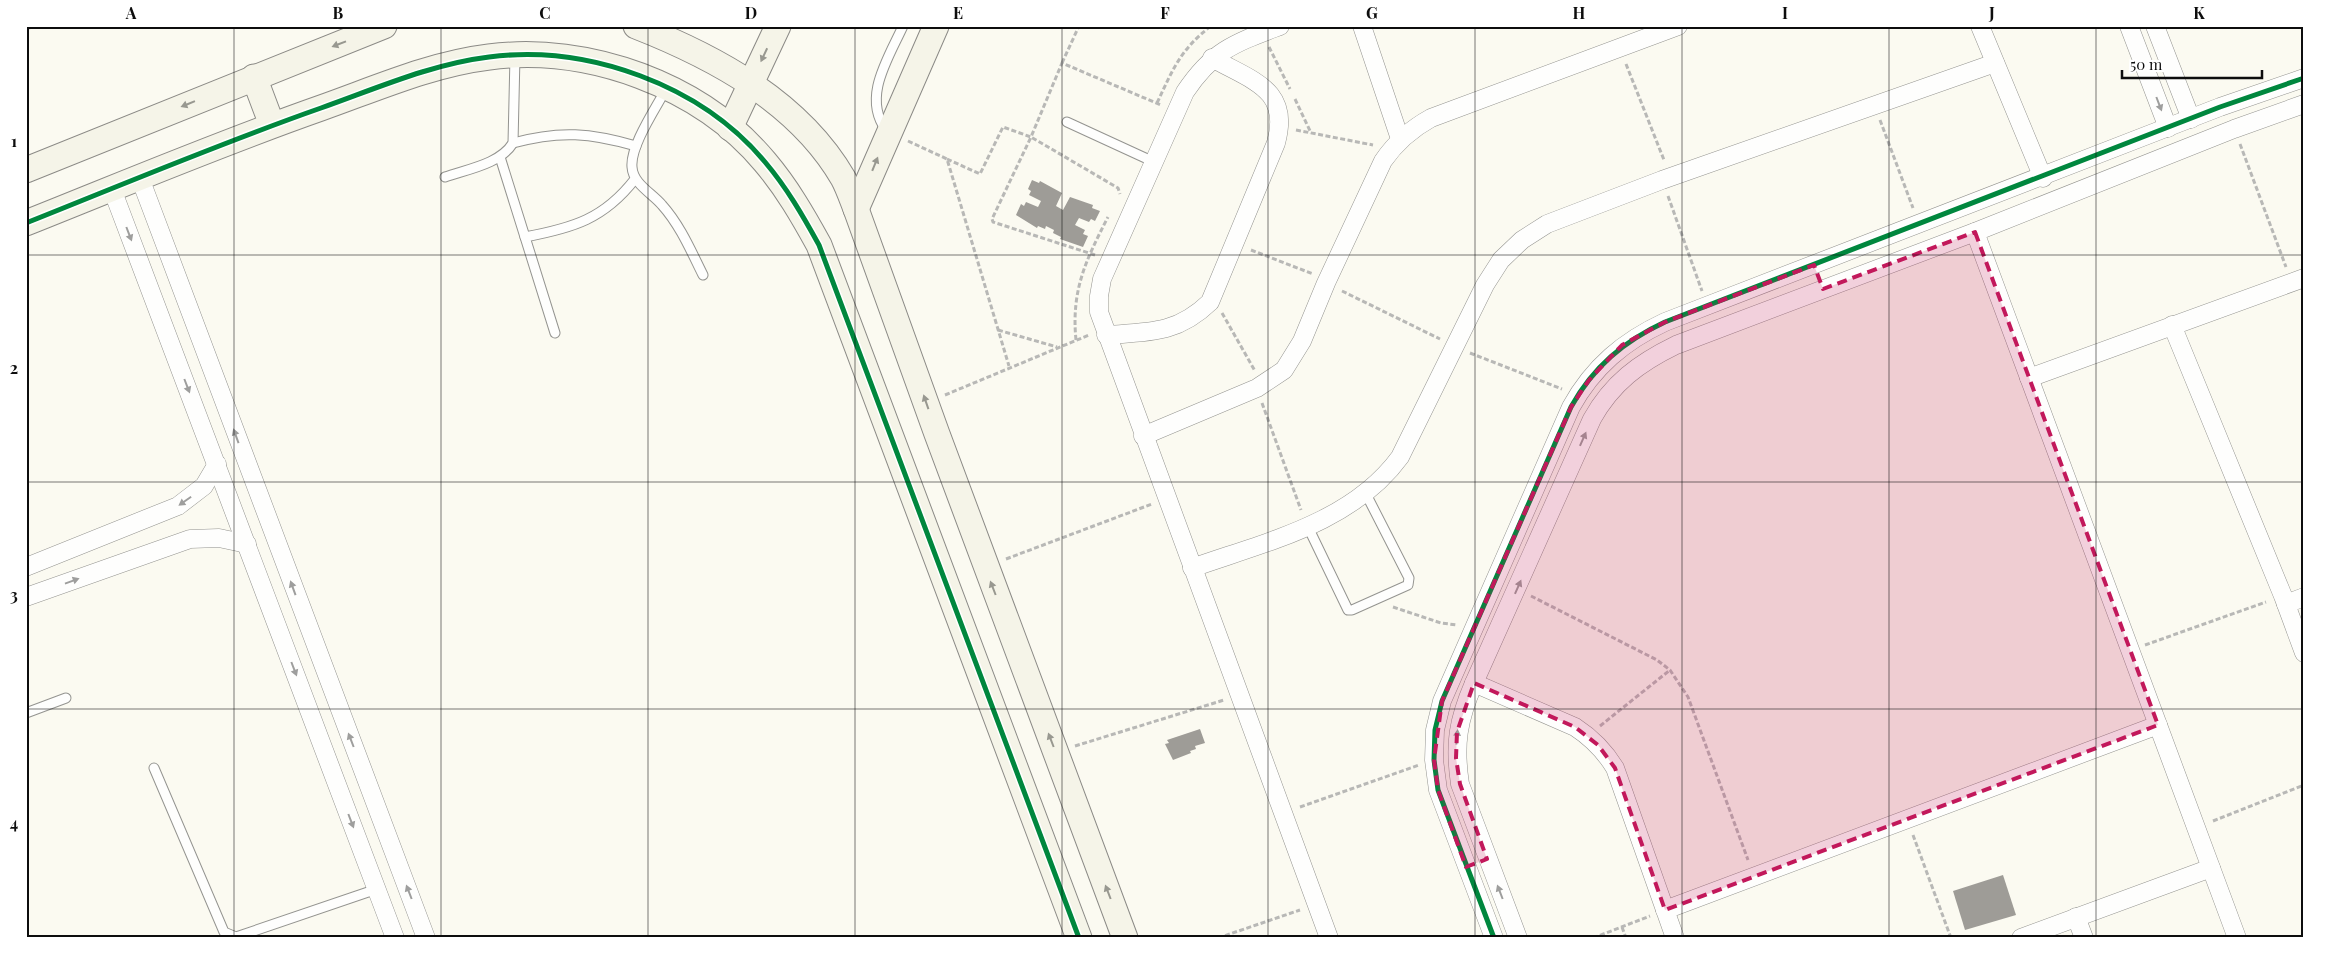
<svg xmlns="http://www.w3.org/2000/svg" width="2330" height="964" viewBox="0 0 2330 964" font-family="'Playfair Display',serif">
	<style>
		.building { fill: #9e9c97 }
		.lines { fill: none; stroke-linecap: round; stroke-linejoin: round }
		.lane-casing { stroke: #949490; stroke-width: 11 }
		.street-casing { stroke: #949490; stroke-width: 19 }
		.secondary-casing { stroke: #8b8a86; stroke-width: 27 }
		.path { stroke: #b8b8b6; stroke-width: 3; stroke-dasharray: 5 2.5; stroke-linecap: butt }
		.lane { stroke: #fefefd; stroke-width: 9 }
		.street { stroke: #fefefd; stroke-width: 18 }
		.secondary { stroke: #f5f4e8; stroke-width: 25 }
		.rail-casing { stroke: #d8c5c3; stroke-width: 5.5 }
		.rail { stroke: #fff; stroke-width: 4; stroke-dasharray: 11; stroke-linecap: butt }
		.cycleway-casing { stroke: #fff; stroke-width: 8 }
		.cycleway { stroke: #00873e; stroke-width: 5 }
		.oneway { fill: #989890 }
		.oneway2 { fill: #9e9e9d }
		.marked { fill: #c2185b; fill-opacity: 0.2; stroke: #c2185b; stroke-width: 4; stroke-dasharray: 10 6; stroke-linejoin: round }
		.grid { fill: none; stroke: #0d0d0d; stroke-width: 1; stroke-opacity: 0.55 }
		.neatline { fill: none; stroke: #0d0d0d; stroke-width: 2 }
		.grid-label { font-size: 16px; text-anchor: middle; font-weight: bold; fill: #0d0d0d }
	</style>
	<rect width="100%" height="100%" fill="#fbfaf1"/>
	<g class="building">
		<polygon points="1032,180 1039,183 1040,181 1062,193 1056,206 1063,210 1070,197 1093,205 1092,208 1100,211 1095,221 1091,219 1089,222 1079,218 1075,225 1085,230 1083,234 1088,236 1083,247 1060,239 1061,237 1053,233 1054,230 1046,226 1045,229 1038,226 1037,228 1016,215 1021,204 1024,206 1026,202 1038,207 1041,201 1029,195 1031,191 1028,189"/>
		<polygon points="1200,729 1205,743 1195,746 1196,749 1190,751 1191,753 1173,760 1165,744 1169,743 1167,740"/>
		<polygon points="2003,875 2016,915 1965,930 1953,891"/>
	</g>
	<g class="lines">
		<g class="lane-casing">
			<g id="lane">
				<path d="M666,89C656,108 630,146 632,167C633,184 652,193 662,205C680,225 691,251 703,275"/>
				<polyline points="1067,122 1154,162"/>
				<path d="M886,130C862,97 888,59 903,26"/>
				<path d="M513,143C560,130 591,133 636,146"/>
				<polyline points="500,157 555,333"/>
				<path d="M445,177C468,169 500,164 513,143L515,56"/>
				<path d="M525,237C573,228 604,219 635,179"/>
				<polyline points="1308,527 1348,610 1352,610 1408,585 1409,578 1366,494"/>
				<polyline points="26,713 66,698"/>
				<polyline points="154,768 224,932 236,937 377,889"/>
			</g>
		</g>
		<g class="street-casing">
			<g id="street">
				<path d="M1280,26C1235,43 1213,50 1185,92L1102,279L1099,296V312L1329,938"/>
				<polyline points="1362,26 1400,139"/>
				<polyline points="1980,26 2043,178"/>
				<polyline points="2129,26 2168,128"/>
				<polyline points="2155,26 2191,119"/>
				<polyline points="140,178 426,938"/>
				<polyline points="112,189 395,938"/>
				<polyline points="1975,232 2237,938"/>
				<polyline points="2172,325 2283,596 2304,653"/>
				<path d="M1106,335C1149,332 1177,334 1210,302L1276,143C1291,89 1252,81 1212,58"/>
				<polyline points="2029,378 2304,278"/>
				<path d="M1143,436L1257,388L1284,370L1302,341L1326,283L1383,161C1396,142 1411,129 1431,118L1678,26"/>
				<polyline points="26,567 178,506 204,486 217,464"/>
				<path d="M1192,568C1265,542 1352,523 1400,457L1485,285L1501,260L1522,240L1547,224L1662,180L1995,63"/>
				<polyline points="26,597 190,539 219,538 247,544"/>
				<polyline points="2286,604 2304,597"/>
				<path d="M1474,683L1575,727C1592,738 1604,750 1615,768L1675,938"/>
				<polyline points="1665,910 2158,725"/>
				<polyline points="2076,917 2084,938"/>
				<path d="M1494,938L1438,790L1434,760L1435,730L1442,701L1571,407C1593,367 1624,341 1665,322L2220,107L2304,78"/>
				<path d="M1518,938L1460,784C1454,744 1458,720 1474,683L1592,419C1612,383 1639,363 1676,345L1975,232L2234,129L2304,104"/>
				<polyline points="2021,938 2211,868"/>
			</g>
		</g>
		<g class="secondary-casing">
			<g id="secondary">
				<path d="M636,26C715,57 799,102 843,178C848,187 852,199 856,209L937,434L1125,938"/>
				<polyline points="254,77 272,125"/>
				<polyline points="730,128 778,26"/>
				<polyline points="26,170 384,26"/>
				<polyline points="856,209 936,26"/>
				<path d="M26,223C124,184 221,143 321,108C375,89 431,64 489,57C588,44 701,85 765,162C787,188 803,216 819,245L1079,938"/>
			</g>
		</g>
		<g class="path">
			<polyline points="1269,47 1290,89"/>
			<polyline points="1062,63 1079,26"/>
			<polyline points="1626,64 1664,160"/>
			<polyline points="1295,99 1311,133"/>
			<path d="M1157,103C1173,69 1180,50 1211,26"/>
			<polyline points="1880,120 1913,208"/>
			<polyline points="1296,130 1373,145"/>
			<polyline points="908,141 947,159 1009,366"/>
			<polyline points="2240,144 2286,267"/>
			<polyline points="947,159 980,174 1003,127 1031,137 1062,63 1161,105"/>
			<polyline points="1668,196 1702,291"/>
			<polyline points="1251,250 1313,274"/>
			<polyline points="1095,255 993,222 992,219 1031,137 1118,188 1120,194"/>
			<polyline points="1342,291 1440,339"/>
			<polyline points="1222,313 1255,371"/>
			<polyline points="998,330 1057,347"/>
			<path d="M1076,340C1071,290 1086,260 1108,217"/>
			<polyline points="1470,353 1562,389"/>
			<polyline points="945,395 1089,335"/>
			<polyline points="1262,403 1301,510"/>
			<polyline points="1006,559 1152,504"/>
			<polyline points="1531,596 1657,660 1670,670 1688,697 1748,860"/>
			<polyline points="1393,607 1441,623 1457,625"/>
			<polyline points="2145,645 2266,602"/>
			<polyline points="1600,726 1670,670"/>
			<polyline points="1075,746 1224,700"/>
			<polyline points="1300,807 1419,765"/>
			<polyline points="2213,821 2304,785"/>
			<polyline points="1913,835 1951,938"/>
			<polyline points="1622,927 1626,938"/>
			<polyline points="1218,938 1300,910"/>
			<polyline points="1593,938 1650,916"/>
		</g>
		<use href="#lane" class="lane"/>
		<use href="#street" class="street"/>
		<use href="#secondary" class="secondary"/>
		<g class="rail-casing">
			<polyline id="rail" points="26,28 31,26"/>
		</g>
		<use href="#rail" class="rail"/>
		<g class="cycleway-casing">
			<g id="cycleway">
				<path d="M26,223C124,184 221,143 321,108C375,89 431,64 489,57C588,44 701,85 765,162C787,188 803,216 819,245L1079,938"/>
				<path d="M1494,938L1438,790L1434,760L1435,730L1442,701L1571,407C1593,367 1624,341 1665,322L2220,107L2304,78"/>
			</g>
		</g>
		<use href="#cycleway" class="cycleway"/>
	</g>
	<defs><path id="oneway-solid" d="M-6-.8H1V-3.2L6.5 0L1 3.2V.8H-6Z" transform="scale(1.25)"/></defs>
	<g class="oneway">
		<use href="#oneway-solid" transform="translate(339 44) rotate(159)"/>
		<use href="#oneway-solid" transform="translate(764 55) rotate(115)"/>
		<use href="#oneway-solid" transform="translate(188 104) rotate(158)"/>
		<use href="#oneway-solid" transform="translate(875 164) rotate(-68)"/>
		<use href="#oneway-solid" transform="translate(926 402) rotate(-109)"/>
		<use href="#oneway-solid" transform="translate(993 588) rotate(-111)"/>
		<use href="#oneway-solid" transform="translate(1051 740) rotate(-111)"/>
		<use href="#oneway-solid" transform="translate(1108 892) rotate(-111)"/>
	</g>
	<g class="oneway2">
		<use href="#oneway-solid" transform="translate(2159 104) rotate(69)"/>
		<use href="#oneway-solid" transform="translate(129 234) rotate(69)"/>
		<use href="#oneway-solid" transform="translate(187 386) rotate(69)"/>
		<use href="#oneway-solid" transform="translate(236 436) rotate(-110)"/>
		<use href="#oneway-solid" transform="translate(1583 439) rotate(-66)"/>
		<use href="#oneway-solid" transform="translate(185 501) rotate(145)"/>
		<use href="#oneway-solid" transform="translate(72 581) rotate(-20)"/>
		<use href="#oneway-solid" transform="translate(1518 587) rotate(-66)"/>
		<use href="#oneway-solid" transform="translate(293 588) rotate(-110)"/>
		<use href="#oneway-solid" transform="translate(294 669) rotate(69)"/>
		<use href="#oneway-solid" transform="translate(1457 737) rotate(-85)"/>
		<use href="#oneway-solid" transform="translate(351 740) rotate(-111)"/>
		<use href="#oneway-solid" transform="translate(351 821) rotate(69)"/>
		<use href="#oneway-solid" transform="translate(409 892) rotate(-111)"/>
		<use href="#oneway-solid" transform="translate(1500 892) rotate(-111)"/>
	</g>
	<path class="marked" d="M1975,232L2158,725L1665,910L1615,768L1598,745L1575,727L1474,683L1457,732L1456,758L1460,784L1487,859L1466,867L1438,790L1434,760L1442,701L1571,407L1589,380L1622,345L1665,322L1814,265L1823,289Z"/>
	<path class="grid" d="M234,26V938M441,26V938M648,26V938M855,26V938M1062,26V938M1268,26V938M1475,26V938M1682,26V938M1889,26V938M2096,26V938M26,255H2304M26,482H2304M26,709H2304"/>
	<rect width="2330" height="964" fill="none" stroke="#ffffff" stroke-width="55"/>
	<path d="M2122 70v8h140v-8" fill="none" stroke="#0d0d0d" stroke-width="2.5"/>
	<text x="2130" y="70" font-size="15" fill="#0d0d0d" stroke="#ffffff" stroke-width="4" paint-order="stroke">50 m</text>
	<rect x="28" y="28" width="2274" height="908" class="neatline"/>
	<g class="grid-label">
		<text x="131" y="19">A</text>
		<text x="338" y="19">B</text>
		<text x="545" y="19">C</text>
		<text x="751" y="19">D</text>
		<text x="958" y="19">E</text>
		<text x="1165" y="19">F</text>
		<text x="1372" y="19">G</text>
		<text x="1579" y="19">H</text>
		<text x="1785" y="19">I</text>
		<text x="1992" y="19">J</text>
		<text x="2199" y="19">K</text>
		<text x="14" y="147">1</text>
		<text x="14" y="374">2</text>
		<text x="14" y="601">3</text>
		<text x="14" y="829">4</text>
	</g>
</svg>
